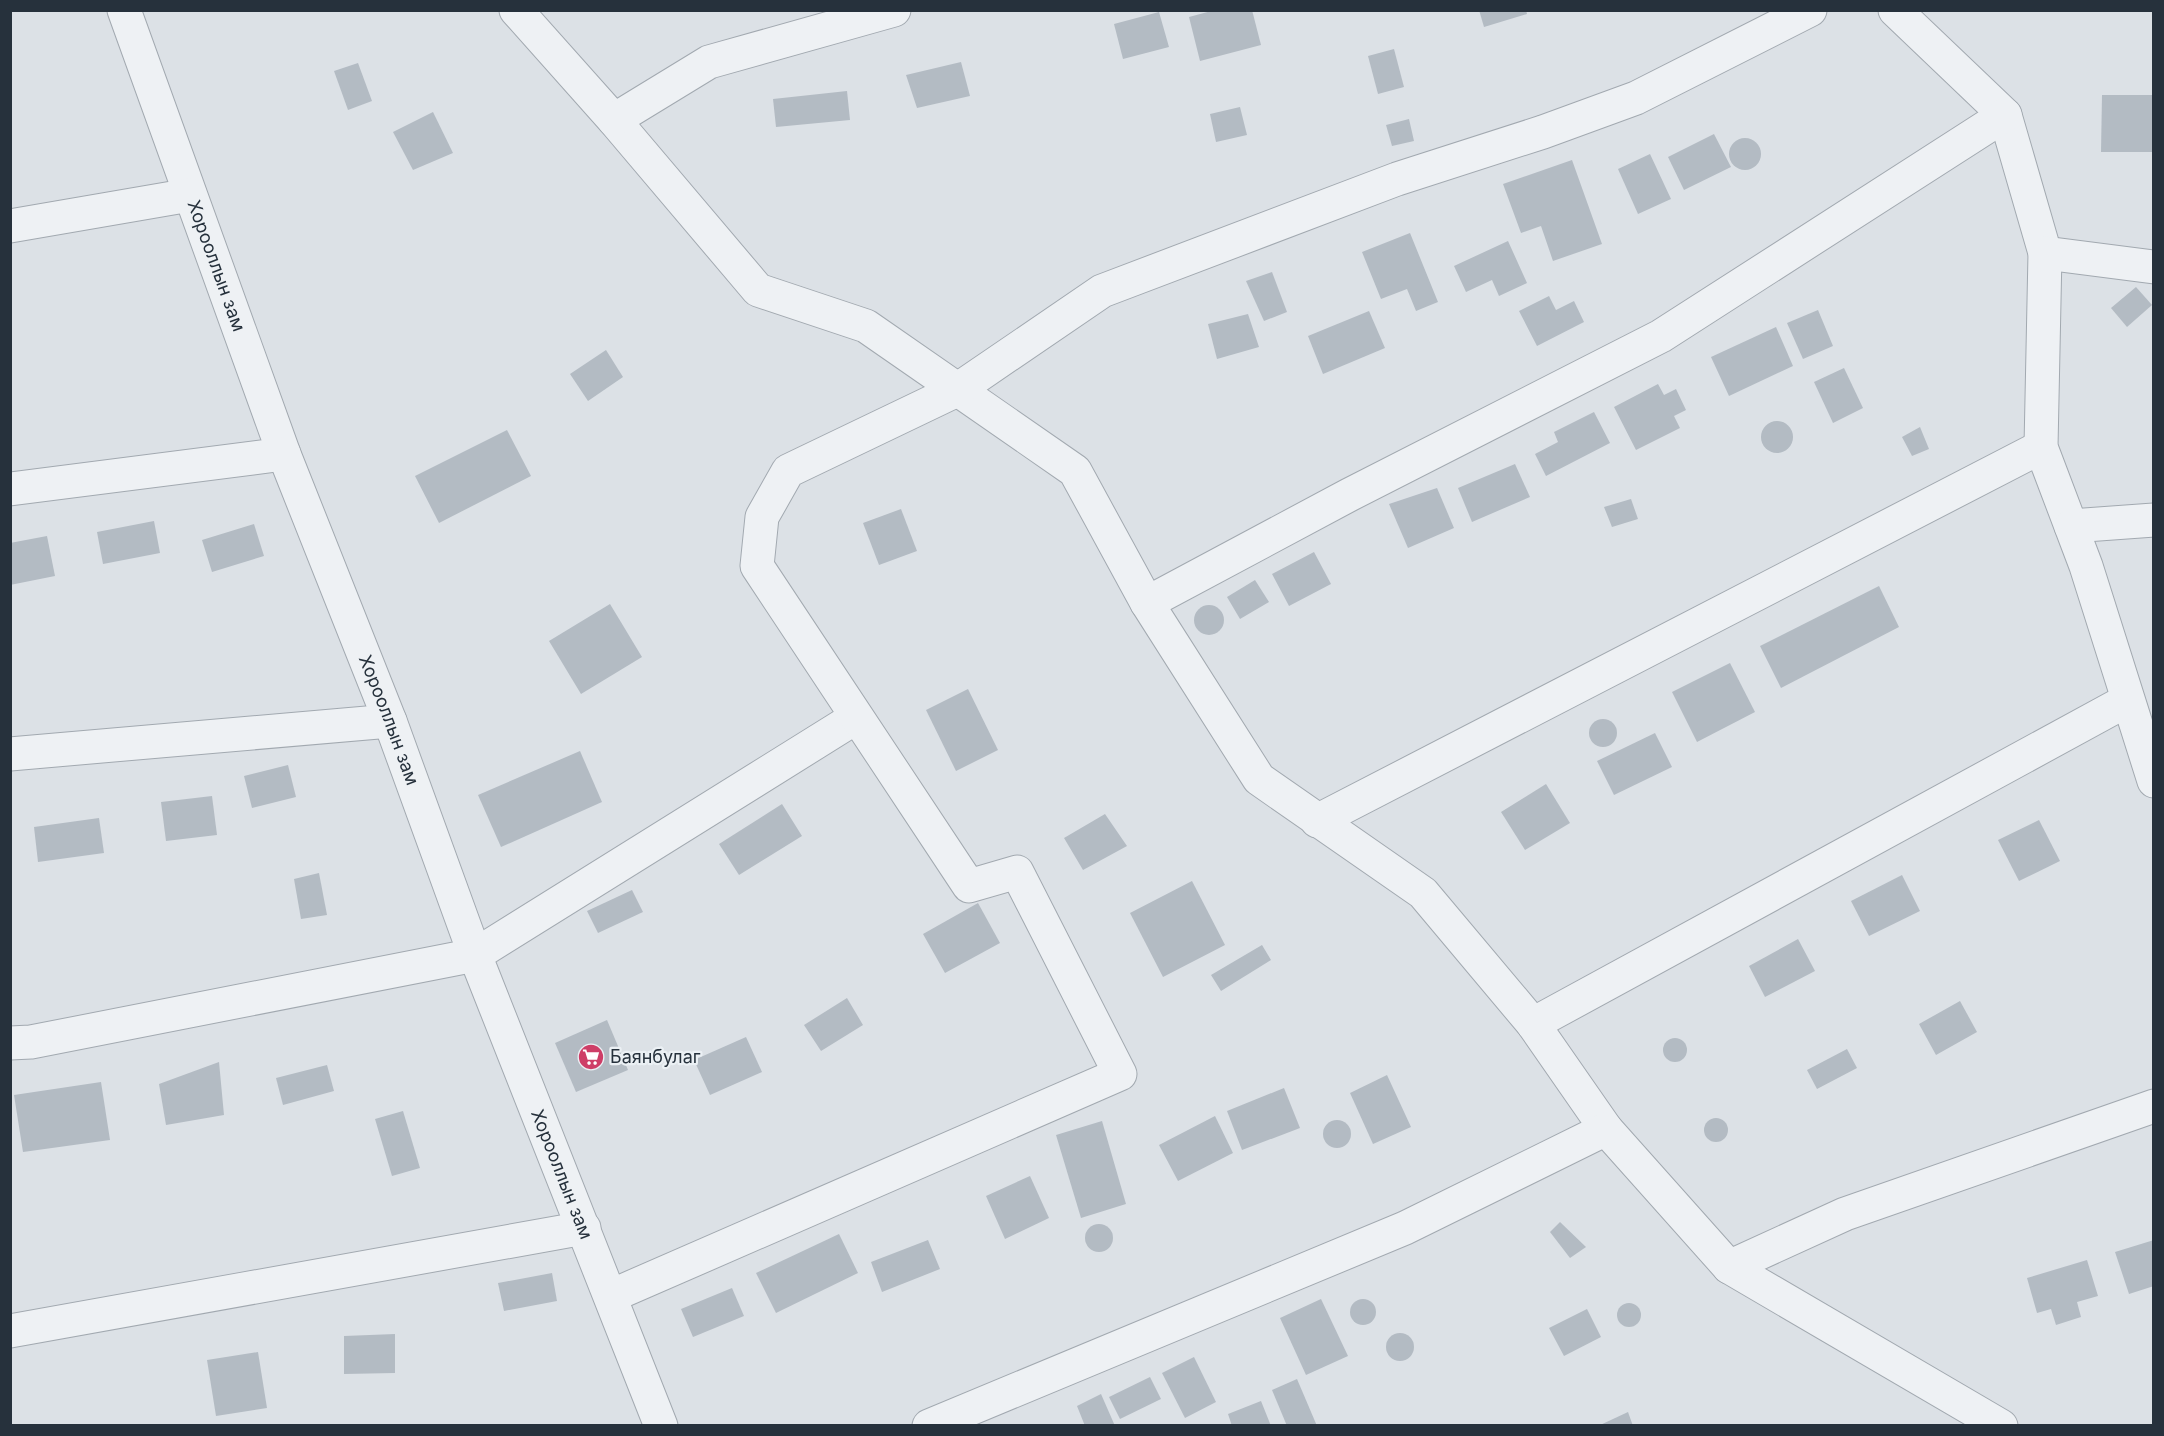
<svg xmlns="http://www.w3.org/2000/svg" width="2164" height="1436" viewBox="0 0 2164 1436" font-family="Inter,sans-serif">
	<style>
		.building { fill: #b3bbc3 }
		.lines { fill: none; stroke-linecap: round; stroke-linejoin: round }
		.minor-casing { stroke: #a2a9b0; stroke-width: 35 }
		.minor { stroke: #eef1f4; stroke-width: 33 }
		.labels { text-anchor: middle; stroke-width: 4.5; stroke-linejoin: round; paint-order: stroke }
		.street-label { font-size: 18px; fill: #26313c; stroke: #ebf0f4 }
		.poi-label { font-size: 18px; fill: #26313c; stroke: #ebf0f4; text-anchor: start }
	</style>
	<rect width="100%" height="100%" fill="#dce1e6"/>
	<g class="building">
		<polygon points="1215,10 1252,10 1261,45 1200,61 1189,17"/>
		<polygon points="1479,10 1526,10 1527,14 1484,27"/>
		<polygon points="1159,12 1169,47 1123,59 1114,24"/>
		<polygon points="1394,49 1404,87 1378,94 1368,56"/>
		<polygon points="961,62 970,96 917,108 906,75"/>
		<polygon points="358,63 372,101 348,110 334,71"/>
		<polygon points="847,91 850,120 776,127 773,99"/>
		<polygon points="2102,95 2154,95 2154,152 2101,152"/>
		<polygon points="1240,107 1247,135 1216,142 1210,114"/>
		<polygon points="433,112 453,153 413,170 393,132"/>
		<polygon points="1409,119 1414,141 1392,146 1386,125"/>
		<polygon points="1714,134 1731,167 1684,190 1668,157"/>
		<circle cx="1745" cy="154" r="16"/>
		<polygon points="1650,154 1671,199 1638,214 1618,169"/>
		<polygon points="1572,160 1602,244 1553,261 1541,226 1521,233 1503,184"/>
		<polygon points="1410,233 1438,302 1416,311 1407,289 1381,299 1362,252"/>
		<polygon points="1508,241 1527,283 1499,296 1492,280 1466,292 1454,266"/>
		<polygon points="1272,272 1287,312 1264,321 1246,281"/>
		<polygon points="2136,287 2152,305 2127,327 2111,308"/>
		<polygon points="1549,296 1556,310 1574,301 1584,322 1537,346 1519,311"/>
		<polygon points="1818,310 1833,346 1803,359 1787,323"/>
		<polygon points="1369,311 1385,348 1323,374 1308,336"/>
		<polygon points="1248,314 1259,347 1217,359 1208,324"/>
		<polygon points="1776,327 1793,366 1729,396 1711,357"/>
		<polygon points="606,350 623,377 588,401 570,374"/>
		<polygon points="1844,368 1863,408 1833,423 1814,382"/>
		<polygon points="1658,384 1664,395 1676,389 1686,410 1674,416 1680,428 1636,450 1614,407"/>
		<polygon points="1594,412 1610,443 1546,476 1535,454 1558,442 1554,432"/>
		<circle cx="1777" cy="437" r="16"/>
		<polygon points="1920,427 1929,449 1912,456 1902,437"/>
		<polygon points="507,430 531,476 439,523 415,476"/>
		<polygon points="1515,464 1530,497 1472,522 1458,488"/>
		<polygon points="1437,488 1454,528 1408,548 1389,504"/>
		<polygon points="1631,499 1638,519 1612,527 1604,507"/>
		<polygon points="901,509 917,551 879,565 863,523"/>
		<polygon points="154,521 160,553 103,564 97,532"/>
		<polygon points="254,524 264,556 212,572 202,540"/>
		<polygon points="47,536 55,576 10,585 10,543"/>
		<polygon points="1314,552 1331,584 1289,606 1272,574"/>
		<polygon points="1255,580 1269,602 1240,619 1227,597"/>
		<polygon points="1879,586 1899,627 1781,688 1760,646"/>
		<polygon points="610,604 642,657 581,694 549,641"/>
		<circle cx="1209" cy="620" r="15"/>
		<polygon points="1730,663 1755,712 1697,742 1672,692"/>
		<polygon points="968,689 998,750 956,771 926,710"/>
		<circle cx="1603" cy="733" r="14"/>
		<polygon points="1655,733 1672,767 1614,795 1597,761"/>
		<polygon points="580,751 602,802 501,847 478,795"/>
		<polygon points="288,765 296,797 252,808 244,776"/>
		<polygon points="1546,784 1570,823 1525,850 1501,812"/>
		<polygon points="212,796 217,835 166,841 161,802"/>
		<polygon points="782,804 802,836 739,875 719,844"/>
		<polygon points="1105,814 1127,846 1083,870 1064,838"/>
		<polygon points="99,818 104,853 38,862 34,827"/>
		<polygon points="2039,820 2060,861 2019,881 1998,840"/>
		<polygon points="319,873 327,915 301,919 294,879"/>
		<polygon points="1902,875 1920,911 1869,936 1851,901"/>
		<polygon points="1192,881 1225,945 1163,977 1130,913"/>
		<polygon points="632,890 643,912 598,933 587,911"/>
		<polygon points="978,903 1000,943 945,973 923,934"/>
		<polygon points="1798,939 1815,971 1765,997 1749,966"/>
		<polygon points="1262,945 1271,960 1221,991 1211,975"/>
		<polygon points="847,998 863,1025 821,1051 804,1025"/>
		<polygon points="1960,1001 1977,1032 1936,1055 1919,1024"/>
		<polygon points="607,1020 628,1070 576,1092 555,1043"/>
		<polygon points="746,1037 762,1072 710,1095 694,1060"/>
		<circle cx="1675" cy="1050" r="12"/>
		<polygon points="1847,1049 1857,1068 1817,1089 1807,1070"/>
		<polygon points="219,1062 224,1115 166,1125 159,1084"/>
		<polygon points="327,1065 334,1091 283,1105 276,1078"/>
		<polygon points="1387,1075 1411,1127 1373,1144 1350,1093"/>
		<polygon points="101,1082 110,1140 23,1152 14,1095"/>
		<polygon points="1284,1088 1300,1128 1242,1150 1227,1111"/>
		<polygon points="403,1111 420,1168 392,1176 375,1119"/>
		<polygon points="1215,1116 1233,1153 1178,1181 1159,1145"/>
		<circle cx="1716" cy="1130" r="12"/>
		<circle cx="1337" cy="1134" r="14"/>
		<polygon points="1102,1121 1126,1204 1081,1218 1056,1135"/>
		<polygon points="1030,1176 1049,1218 1005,1239 986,1196"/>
		<polygon points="1560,1222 1586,1247 1570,1258 1550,1232"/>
		<circle cx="1099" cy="1238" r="14"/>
		<polygon points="839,1234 858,1273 776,1313 756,1273"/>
		<polygon points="928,1240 940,1269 882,1292 871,1262"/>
		<polygon points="2154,1240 2154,1286 2129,1294 2115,1252"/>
		<polygon points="2087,1260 2098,1296 2077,1302 2081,1317 2056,1325 2051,1309 2037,1313 2027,1278"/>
		<polygon points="552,1273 557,1301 504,1311 498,1283"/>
		<polygon points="732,1288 744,1316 693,1337 681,1309"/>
		<circle cx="1363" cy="1312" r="13"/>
		<polygon points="1321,1299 1348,1356 1306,1375 1280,1318"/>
		<circle cx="1629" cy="1315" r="12"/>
		<polygon points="1587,1309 1601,1337 1564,1356 1549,1328"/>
		<circle cx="1400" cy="1347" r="14"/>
		<polygon points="395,1334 395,1373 344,1374 344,1336"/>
		<polygon points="258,1352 267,1408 216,1416 207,1360"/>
		<polygon points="1194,1357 1216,1402 1185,1418 1162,1373"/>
		<polygon points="1150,1377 1161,1399 1120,1419 1109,1397"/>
		<polygon points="1297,1379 1317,1426 1287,1426 1272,1390"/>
		<polygon points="1101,1394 1115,1426 1085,1426 1077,1406"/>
		<polygon points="1261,1401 1271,1426 1232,1426 1228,1414"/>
		<polygon points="1628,1412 1633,1426 1598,1426"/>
	</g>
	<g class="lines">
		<g class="minor-casing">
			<g id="minor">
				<path id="s1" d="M124,10L284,454L390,721L475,955L661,1426"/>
				<polyline points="516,10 614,120 758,290 866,326 1075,471 1147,603 1259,779 1423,893 1533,1024 1606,1129 1729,1267 2001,1426"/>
				<polyline points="1895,10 2005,115 2045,253 2041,447 2086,566 2154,781"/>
				<polyline points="614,120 709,62 894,10"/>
				<polyline points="10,226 190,195"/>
				<polyline points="2045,253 2154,267"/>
				<polyline points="10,489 284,454"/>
				<polyline points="2071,526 2154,520"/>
				<polyline points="1147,603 1349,495 1661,336 2005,115"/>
				<polyline points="10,754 390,721"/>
				<polyline points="1317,821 2041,447"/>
				<polyline points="1533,1024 2126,701"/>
				<polyline points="10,1043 31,1042 475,955 855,718"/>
				<polyline points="1729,1267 1845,1214 2154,1106"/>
				<polyline points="611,1296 1120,1074 1017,872 969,886 757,566 762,517 788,471 957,390 1102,291 1397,179 1543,132 1636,98 1810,10"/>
				<polyline points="10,1331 584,1228"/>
				<polyline points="929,1426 1405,1228 1606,1129"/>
			</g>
		</g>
		<use href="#minor" class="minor"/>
	</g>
	<defs>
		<g id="supermarket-disc" transform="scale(1.35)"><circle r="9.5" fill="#ce3e67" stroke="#ebf0f4"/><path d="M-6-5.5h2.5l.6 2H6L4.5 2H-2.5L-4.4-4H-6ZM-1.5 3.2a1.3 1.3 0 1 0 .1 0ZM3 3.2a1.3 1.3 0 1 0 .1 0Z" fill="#fff"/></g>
	</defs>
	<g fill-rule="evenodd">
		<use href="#supermarket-disc" x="591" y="1057"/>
	</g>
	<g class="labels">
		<g class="street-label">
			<text dy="6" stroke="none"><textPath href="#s1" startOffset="272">Хорооллын зам</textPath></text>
			<text dy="6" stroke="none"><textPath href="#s1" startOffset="758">Хорооллын зам</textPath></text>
			<text dy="6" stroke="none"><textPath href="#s1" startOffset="1244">Хорооллын зам</textPath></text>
		</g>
		<g class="poi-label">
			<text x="610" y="1063">Баянбулаг</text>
		</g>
	</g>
	<rect width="2164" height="1436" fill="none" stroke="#26313c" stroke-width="24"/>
</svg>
